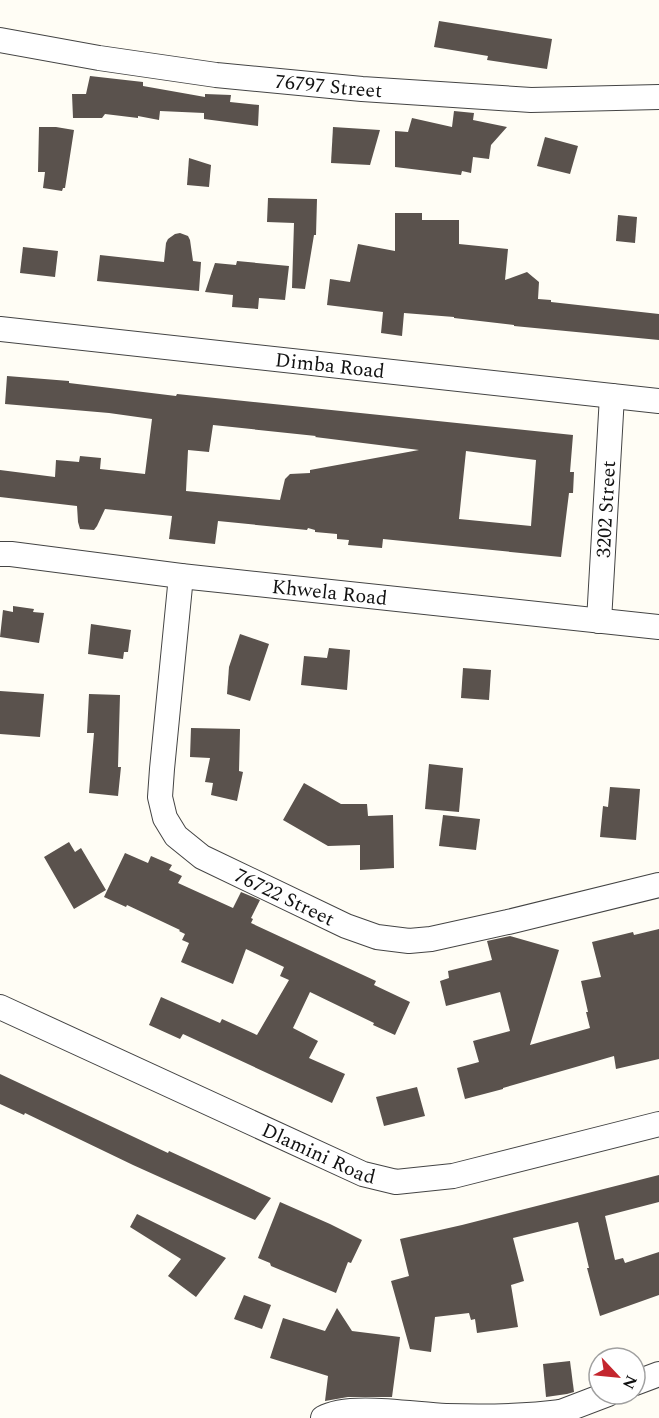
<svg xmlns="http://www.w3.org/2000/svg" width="659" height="1418" viewBox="0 0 659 1418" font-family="Spectral,serif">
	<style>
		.building { fill: #5a524d; fill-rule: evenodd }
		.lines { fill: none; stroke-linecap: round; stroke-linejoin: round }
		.street-casing { stroke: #444; stroke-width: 26 }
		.street { stroke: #fff; stroke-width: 24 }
		.labels { text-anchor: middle; stroke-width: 6; stroke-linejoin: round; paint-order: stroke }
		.street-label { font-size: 20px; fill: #111; stroke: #fff }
	</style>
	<rect width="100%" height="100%" fill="#fffdf5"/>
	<g class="building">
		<polygon points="439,21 552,39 547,69 487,60 488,56 434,47"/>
		<polygon points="90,76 143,82 143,86 205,97 205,94 231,95 230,102 259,105 258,126 204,119 204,113 160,111 159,120 138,116 138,118 105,114 102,118 73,118 72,94 86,94"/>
		<polygon points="454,111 474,113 473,120 507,127 491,145 489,159 473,157 471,173 462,171 461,175 395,167 395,131 408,132 412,118 452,127"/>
		<polygon points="39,127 56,127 74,130 65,188 63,188 62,191 43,188 45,172 38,172"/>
		<polygon points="333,127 380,130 370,165 331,163"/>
		<polygon points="545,137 578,146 570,174 537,166"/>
		<polygon points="189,158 211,165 209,187 187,185"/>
		<polygon points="268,198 317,199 316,235 314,235 305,289 292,288 294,223 267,222"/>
		<polygon points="395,213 422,213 422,220 459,220 459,244 508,249 505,280 527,272 539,282 538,299 551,300 551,302 659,314 659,340 514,326 514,325 454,318 454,317 404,313 402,336 381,333 383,312 327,305 330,279 350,282 358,244 395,251"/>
		<polygon points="618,215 637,217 635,243 616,241"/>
		<polygon points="180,233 188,236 190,240 193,261 201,262 199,291 97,281 100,255 164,262 166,243 168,239 175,234"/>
		<polygon points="23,247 58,251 55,277 20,273"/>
		<polygon points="237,261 289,266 285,300 259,298 258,309 232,307 233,295 205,292 215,263 236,265"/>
		<path d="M7,376L69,381V383L176,396L177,394L573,435L570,472H574L573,493H569L561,557L383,539L382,548L348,545L349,540L337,539V534L315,532V530L308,528L307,530L218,521L215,544L169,539L172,516L105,509L97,526L94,530L80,529L78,522L77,506L0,497V470L55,477L56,460L79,462L80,456L101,458L100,469L145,474L152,419L109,413L5,404ZM213,425L316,436L315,437L419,450L310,470V473L290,474L285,479L280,500L186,491L188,450L209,452ZM466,451L536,460L531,526L459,519Z"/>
		<polygon points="13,606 34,609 33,612 44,613 39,643 0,637 3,610 13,612"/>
		<polygon points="91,624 131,630 128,652 124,652 123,659 88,654"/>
		<polygon points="240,634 269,644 250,701 227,694 229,667"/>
		<polygon points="329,648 350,650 347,690 301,685 304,656 327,658"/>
		<polygon points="463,668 491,670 489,700 461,698"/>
		<polygon points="0,691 44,694 40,737 0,734"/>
		<polygon points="89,694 120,695 118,767 121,767 118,796 89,793 94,733 87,733"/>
		<polygon points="191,728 240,729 239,771 243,772 237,801 211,795 213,783 205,782 210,758 190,757"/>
		<polygon points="429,764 463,768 459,812 425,809"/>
		<polygon points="304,783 341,804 367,804 368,816 393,815 394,868 360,870 360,845 328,846 283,820"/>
		<polygon points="610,787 640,789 636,840 600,837 603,806 608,807"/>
		<polygon points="443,815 480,819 476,850 439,846"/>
		<polygon points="69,842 75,852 81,848 106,890 74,909 44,857"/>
		<polygon points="125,853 148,863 151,856 172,865 169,870 182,876 178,883 233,908 241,892 260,900 251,918 253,919 251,923 376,981 374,985 410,1002 395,1035 373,1025 374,1023 310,992 293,1028 318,1041 309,1058 345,1074 332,1103 183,1034 180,1039 149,1025 161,997 220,1023 222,1019 257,1035 289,980 280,976 284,967 246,949 233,984 181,962 189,943 182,940 185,934 179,931 180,930 127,905 126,907 104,897"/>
		<polygon points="659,929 659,1059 616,1069 614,1056 503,1088 503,1089 465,1099 457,1068 479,1062 473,1041 510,1031 500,992 446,1006 440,981 449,978 448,971 492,960 487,941 510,936 559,950 530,1045 590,1028 586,1012 588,1012 581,981 601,977 592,942 633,932 634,935"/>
		<polygon points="0,1074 168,1153 169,1151 271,1198 255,1220 133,1165 25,1113 24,1115 0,1104"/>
		<polygon points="417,1087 425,1116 384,1126 376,1097"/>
		<polygon points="659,1175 659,1202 605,1216 615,1260 623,1258 625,1263 659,1252 659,1295 600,1316 587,1268 589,1268 578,1222 513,1238 524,1281 511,1285 518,1327 477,1333 475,1319 471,1320 469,1313 435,1317 431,1352 410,1349 391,1281 409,1276 400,1239 462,1225"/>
		<polygon points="280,1202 330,1224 362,1240 351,1263 348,1262 336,1293 271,1266 270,1263 258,1258"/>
		<polygon points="137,1214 226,1258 196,1297 168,1276 181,1259 130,1227"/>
		<polygon points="244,1295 271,1305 262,1329 234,1319"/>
		<polygon points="337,1308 352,1331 400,1337 392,1397 348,1397 325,1401 328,1376 270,1358 283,1318 325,1331"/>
		<polygon points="570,1361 574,1392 567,1394 546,1397 543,1364"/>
	</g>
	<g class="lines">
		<g class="street-casing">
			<g id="street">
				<path id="s1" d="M0,40L99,58L216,75L362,89L531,100L659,97"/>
				<path id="s2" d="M0,329L659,401"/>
				<path id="s3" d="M0,554H11L181,576L659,627"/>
				<path id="s4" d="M181,576L162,769L160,797L165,818L176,836L202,857L346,926L377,937L409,941L431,939L508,922L659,885"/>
				<path id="s5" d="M599,621L612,396"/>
				<path id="s6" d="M0,1007L363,1174L396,1182L453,1176L659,1124"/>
				<polyline points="635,1383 659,1374"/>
				<path d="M323,1418C349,1403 415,1415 446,1416C485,1417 523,1417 561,1412"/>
				<polyline points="563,1418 561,1412 608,1394"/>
			</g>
		</g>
		<use href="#street" class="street"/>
	</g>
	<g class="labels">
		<g class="street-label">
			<text dy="7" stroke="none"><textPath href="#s1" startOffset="332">76797 Street</textPath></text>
			<text dy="7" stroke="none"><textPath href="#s2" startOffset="332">Dimba Road</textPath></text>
			<text dy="7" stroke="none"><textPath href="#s5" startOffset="112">3202 Street</textPath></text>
			<text dy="7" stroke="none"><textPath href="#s3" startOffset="332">Khwela Road</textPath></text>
			<text dy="7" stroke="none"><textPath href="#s4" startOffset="390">76722 Street</textPath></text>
			<text dy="7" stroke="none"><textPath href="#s6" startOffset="351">Dlamini Road</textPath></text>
		</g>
	</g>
	<g transform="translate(617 1376) rotate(116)"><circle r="28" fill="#ffffff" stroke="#a0a0a0" stroke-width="1.5"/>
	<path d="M0-4.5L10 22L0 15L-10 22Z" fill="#c4262e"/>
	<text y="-9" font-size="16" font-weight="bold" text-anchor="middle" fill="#111111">N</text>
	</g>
</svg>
